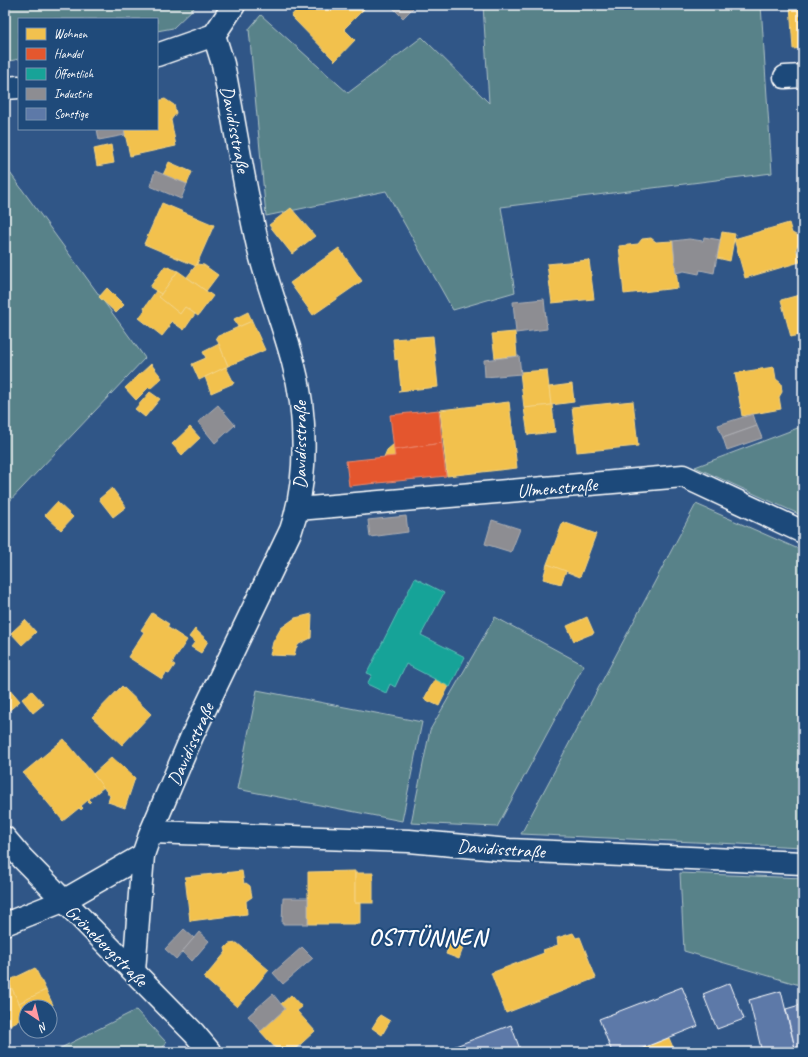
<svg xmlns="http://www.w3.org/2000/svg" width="808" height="1057" viewBox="0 0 808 1057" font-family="Caveat,sans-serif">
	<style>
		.green { fill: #588289; stroke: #acc0c4 }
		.homes { fill: #f2c14e; stroke: #f6d483 }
		.shops { fill: #e4572e; stroke: #ec896d }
		.public { fill: #17a398; stroke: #5dbfb7 }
		.industry { fill: #8d8d92; stroke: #afafb3 }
		.building { fill: #5d79a8; stroke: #fff }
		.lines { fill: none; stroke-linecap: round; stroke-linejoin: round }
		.minor-casing { stroke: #fff; stroke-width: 25 }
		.tertiary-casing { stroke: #fff; stroke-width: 25 }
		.minor { stroke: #1f4a7a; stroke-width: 22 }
		.tertiary { stroke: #1f4a7a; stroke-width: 22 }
		.labels { text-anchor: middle; stroke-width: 4; stroke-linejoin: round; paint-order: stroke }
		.street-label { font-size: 19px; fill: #fff; stroke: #1f4a7a }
		.district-label { font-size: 23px; font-weight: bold; letter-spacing: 1px; fill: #fff; stroke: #1f4a7a }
	</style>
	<rect width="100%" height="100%" fill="#305687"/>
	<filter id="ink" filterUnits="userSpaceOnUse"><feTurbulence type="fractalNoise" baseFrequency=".025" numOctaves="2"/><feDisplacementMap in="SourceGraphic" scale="8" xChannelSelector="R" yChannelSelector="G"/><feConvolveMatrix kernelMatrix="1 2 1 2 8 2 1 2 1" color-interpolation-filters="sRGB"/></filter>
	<g filter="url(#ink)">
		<g class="green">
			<polygon points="5,5 197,5 173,28 157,31 157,19 19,19 19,59 5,62"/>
			<polygon points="483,5 761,5 772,173 501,207 515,292 453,310 386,191 266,216 249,29 261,15 348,93 422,37 489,103"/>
			<polygon points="5,166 145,358 5,506"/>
			<polygon points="803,426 803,516 695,467"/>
			<polygon points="696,504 803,551 803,847 521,834"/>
			<polygon points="495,617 584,665 497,827 411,823 430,730"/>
			<polygon points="257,690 422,722 402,821 237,789"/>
			<polygon points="680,873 803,878 803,986 684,951"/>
			<polygon points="136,1010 166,1042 161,1052 53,1052"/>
		</g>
		<g class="homes">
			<polygon points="301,5 368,5 344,29 355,40 335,61 291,16"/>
			<polygon points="790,5 803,5 803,48 793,49"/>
			<polygon points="165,99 174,105 176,113 171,120 176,146 130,156 124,129 157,129 157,101"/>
			<polygon points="111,145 114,163 97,166 94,149"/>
			<polygon points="169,162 192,172 187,184 163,175"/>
			<polygon points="162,203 214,225 196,266 144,244"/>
			<polygon points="291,208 315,236 292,254 269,225"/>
			<polygon points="789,223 792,233 798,236 800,242 796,248 800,262 745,278 734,239"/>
			<polygon points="722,232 735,234 730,261 717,258"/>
			<polygon points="651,238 656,242 673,241 678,288 624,294 619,246 638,244 642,239"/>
			<polygon points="339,248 362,281 313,315 290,283"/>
			<polygon points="589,260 594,299 552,303 547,264"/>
			<polygon points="197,264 204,265 218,275 206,291 187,277"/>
			<polygon points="165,266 178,271 161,294 150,287"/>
			<polygon points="178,271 213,296 198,316 185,307 180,314 159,297"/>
			<polygon points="107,288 124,305 116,313 99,297"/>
			<polygon points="156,291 161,294 159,297 180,314 185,307 195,314 184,330 171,321 169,326 170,326 162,336 139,318 145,310 144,308"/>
			<polygon points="803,294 803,334 791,337 781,300"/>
			<polygon points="248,312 252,321 238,327 234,319"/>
			<polygon points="252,321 265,350 228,366 216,337"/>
			<polygon points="515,332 517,356 495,358 492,334"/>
			<polygon points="433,336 438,387 398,391 401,390 398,359 395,360 393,339"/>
			<polygon points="219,344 228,366 199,380 192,364 206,358 203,352"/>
			<polygon points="151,364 162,378 150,389 149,387 136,400 125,388"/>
			<polygon points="226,367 234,383 211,393 205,377"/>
			<polygon points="774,367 776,379 781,383 782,392 779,397 781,409 742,416 735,373"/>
			<polygon points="547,370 551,405 524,408 520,372"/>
			<polygon points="572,384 574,402 551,405 549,387"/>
			<polygon points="150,392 160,399 145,417 135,409"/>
			<polygon points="633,401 638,446 577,452 572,407"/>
			<polygon points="509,402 517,468 447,476 440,410"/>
			<polygon points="552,405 555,432 528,435 524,408"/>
			<polygon points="190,427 200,438 182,455 172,444"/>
			<polygon points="394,444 395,456 384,457 387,450"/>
			<polygon points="112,488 126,507 113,517 99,499"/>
			<polygon points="57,502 73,517 61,530 45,515"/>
			<polygon points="563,522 596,534 580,577 547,564"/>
			<polygon points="547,564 566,571 561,584 543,579"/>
			<polygon points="152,613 169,624 167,627 187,640 172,663 175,665 169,674 166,673 162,679 128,657 144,632 141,630"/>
			<polygon points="312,614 311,638 299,644 296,648 294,656 270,655 273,642 281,628 295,618"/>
			<polygon points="587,617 594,633 574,641 567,626"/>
			<polygon points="25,620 36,632 22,645 11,633"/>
			<polygon points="195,629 208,641 201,653 191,647 195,642 189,637"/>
			<polygon points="435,679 449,686 439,706 424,699"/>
			<polygon points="7,686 20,701 5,714 5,687"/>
			<polygon points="122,686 151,714 122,745 92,717"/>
			<polygon points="32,691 44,704 33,713 22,699"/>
			<polygon points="64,739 104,787 89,799 91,801 89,803 88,800 81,806 83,808 81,810 79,808 63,821 23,773"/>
			<polygon points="112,757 135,778 125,808 108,802 110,796 93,774"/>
			<polygon points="242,871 244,884 246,883 250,886 252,897 246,901 247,914 190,921 185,877"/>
			<polygon points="355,871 355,903 360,903 360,924 308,924 308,872"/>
			<rect x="355" y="873" width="18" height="30"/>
			<polygon points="453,932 467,937 459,959 446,954"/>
			<polygon points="573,933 576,938 580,937 596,978 506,1013 491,973 544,953 543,950 558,945 557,938"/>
			<polygon points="237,943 269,970 237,1007 204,978 226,952 225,948 229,944"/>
			<polygon points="35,968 46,990 19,1003 8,981"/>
			<polygon points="8,981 26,1017 5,1027 5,982"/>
			<polygon points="46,990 53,1005 49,1007 26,1007 26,1017 19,1003"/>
			<polygon points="291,995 302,1007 297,1011 315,1031 292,1052 279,1052 260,1031 285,1009 281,1004"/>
			<polygon points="380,1015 390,1021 382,1035 372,1028"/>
			<polygon points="669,1038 675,1052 633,1052"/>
		</g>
		<g class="shops">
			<polygon points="439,410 442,443 394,450 390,415"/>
			<polygon points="442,443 446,476 349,486 346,461 395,456 394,450"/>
		</g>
		<polygon class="public" points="415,578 444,593 421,635 465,657 450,687 406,664 395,687 390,684 386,693 367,684 372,675 367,673"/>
		<g class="industry">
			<polygon points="390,5 414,5 415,6 403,18"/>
			<polygon points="97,129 124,129 125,135 99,140"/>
			<polygon points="155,171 187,184 181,199 150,186"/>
			<polygon points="704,237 720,240 714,273 700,270 699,274 684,271 676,273 673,241 689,239 703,241"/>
			<polygon points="544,299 547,329 516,333 513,302"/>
			<polygon points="519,356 521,374 485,377 484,360"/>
			<polygon points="218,405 235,425 215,443 198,422"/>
			<polygon points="753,414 757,426 723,438 718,425"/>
			<polygon points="757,426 762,438 727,450 723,438"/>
			<polygon points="406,516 408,532 370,537 368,520"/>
			<polygon points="492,520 520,529 511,552 485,544"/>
			<polygon points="283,898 308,898 308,924 282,924"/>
			<polygon points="184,929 194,938 176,959 165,949"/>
			<polygon points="199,932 209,941 192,961 182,952"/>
			<polygon points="302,947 313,958 283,984 273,973"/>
			<polygon points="273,994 285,1009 261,1031 248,1016"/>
		</g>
		<g class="building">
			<polygon points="730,983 744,1019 717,1029 703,994"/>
			<polygon points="682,987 698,1026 633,1052 612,1052 599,1019"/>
			<polygon points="781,991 796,1052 762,1052 749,1000"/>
			<polygon points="803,1004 803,1052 796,1052 786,1009"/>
			<polygon points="511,1025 521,1052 446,1052 445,1050"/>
		</g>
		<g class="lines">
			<g class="minor-casing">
				<g id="minor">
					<polyline points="157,55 214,35 234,5"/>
					<polyline points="785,77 803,76"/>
					<polyline points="5,88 19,87"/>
					<polyline points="298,509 683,476 803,532"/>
					<polyline points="151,832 409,841 509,850 803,863"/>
					<polyline points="5,924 63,901 143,855"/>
					<path d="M134,971L143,855L151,832L192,736L291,530C308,481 307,413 293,362C283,323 267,285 258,246C244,186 235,125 223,64L214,35"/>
				</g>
			</g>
			<g class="tertiary-casing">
				<polyline id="tertiary" points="5,838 22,858 194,1033 210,1052"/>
			</g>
			<use href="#minor" class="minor"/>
			<use href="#tertiary" class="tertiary"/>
		</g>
	</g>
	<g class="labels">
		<g class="street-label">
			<text transform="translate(236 129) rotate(79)" y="7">Davidisstraße</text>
			<text transform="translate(299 445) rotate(-90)" y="7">Davidisstraße</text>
			<text transform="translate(557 487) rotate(-5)" y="7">Ulmenstraße</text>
			<text transform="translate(190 744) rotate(-66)" y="7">Davidisstraße</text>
			<text transform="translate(501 848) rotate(4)" y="7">Davidisstraße</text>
			<text transform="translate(107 945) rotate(45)" y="7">Grönebergstraße</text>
		</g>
		<g class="district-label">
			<text x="428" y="945">OSTTÜNNEN</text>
		</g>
	</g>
	<rect width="808" height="1057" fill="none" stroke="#1f4a7a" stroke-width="20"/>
	<rect x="10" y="10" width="788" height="1037" fill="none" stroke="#fff" stroke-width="1.5" filter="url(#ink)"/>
	<rect x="18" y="18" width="140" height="112" fill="#1f4a7a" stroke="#7992af"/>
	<rect x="26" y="28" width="20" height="12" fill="#f2c14e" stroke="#7992af"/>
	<text x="54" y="38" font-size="12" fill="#ffffff">Wohnen</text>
	<rect x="26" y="48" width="20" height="12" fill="#e4572e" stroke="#7992af"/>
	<text x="54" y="58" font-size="12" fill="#ffffff">Handel</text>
	<rect x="26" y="68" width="20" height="12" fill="#17a398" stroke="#7992af"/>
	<text x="54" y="78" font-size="12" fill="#ffffff">Öffentlich</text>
	<rect x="26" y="88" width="20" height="12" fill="#8d8d92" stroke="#7992af"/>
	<text x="54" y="98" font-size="12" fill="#ffffff">Industrie</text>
	<rect x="26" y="108" width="20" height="12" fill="#5d79a8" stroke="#7992af"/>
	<text x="54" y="118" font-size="12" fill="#ffffff">Sonstige</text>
	<g transform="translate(38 1019) rotate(145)"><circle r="19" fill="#1f4a7a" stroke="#7992af"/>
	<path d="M0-3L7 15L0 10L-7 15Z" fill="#ff9aa2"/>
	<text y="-6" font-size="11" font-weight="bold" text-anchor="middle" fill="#ffffff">N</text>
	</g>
</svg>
